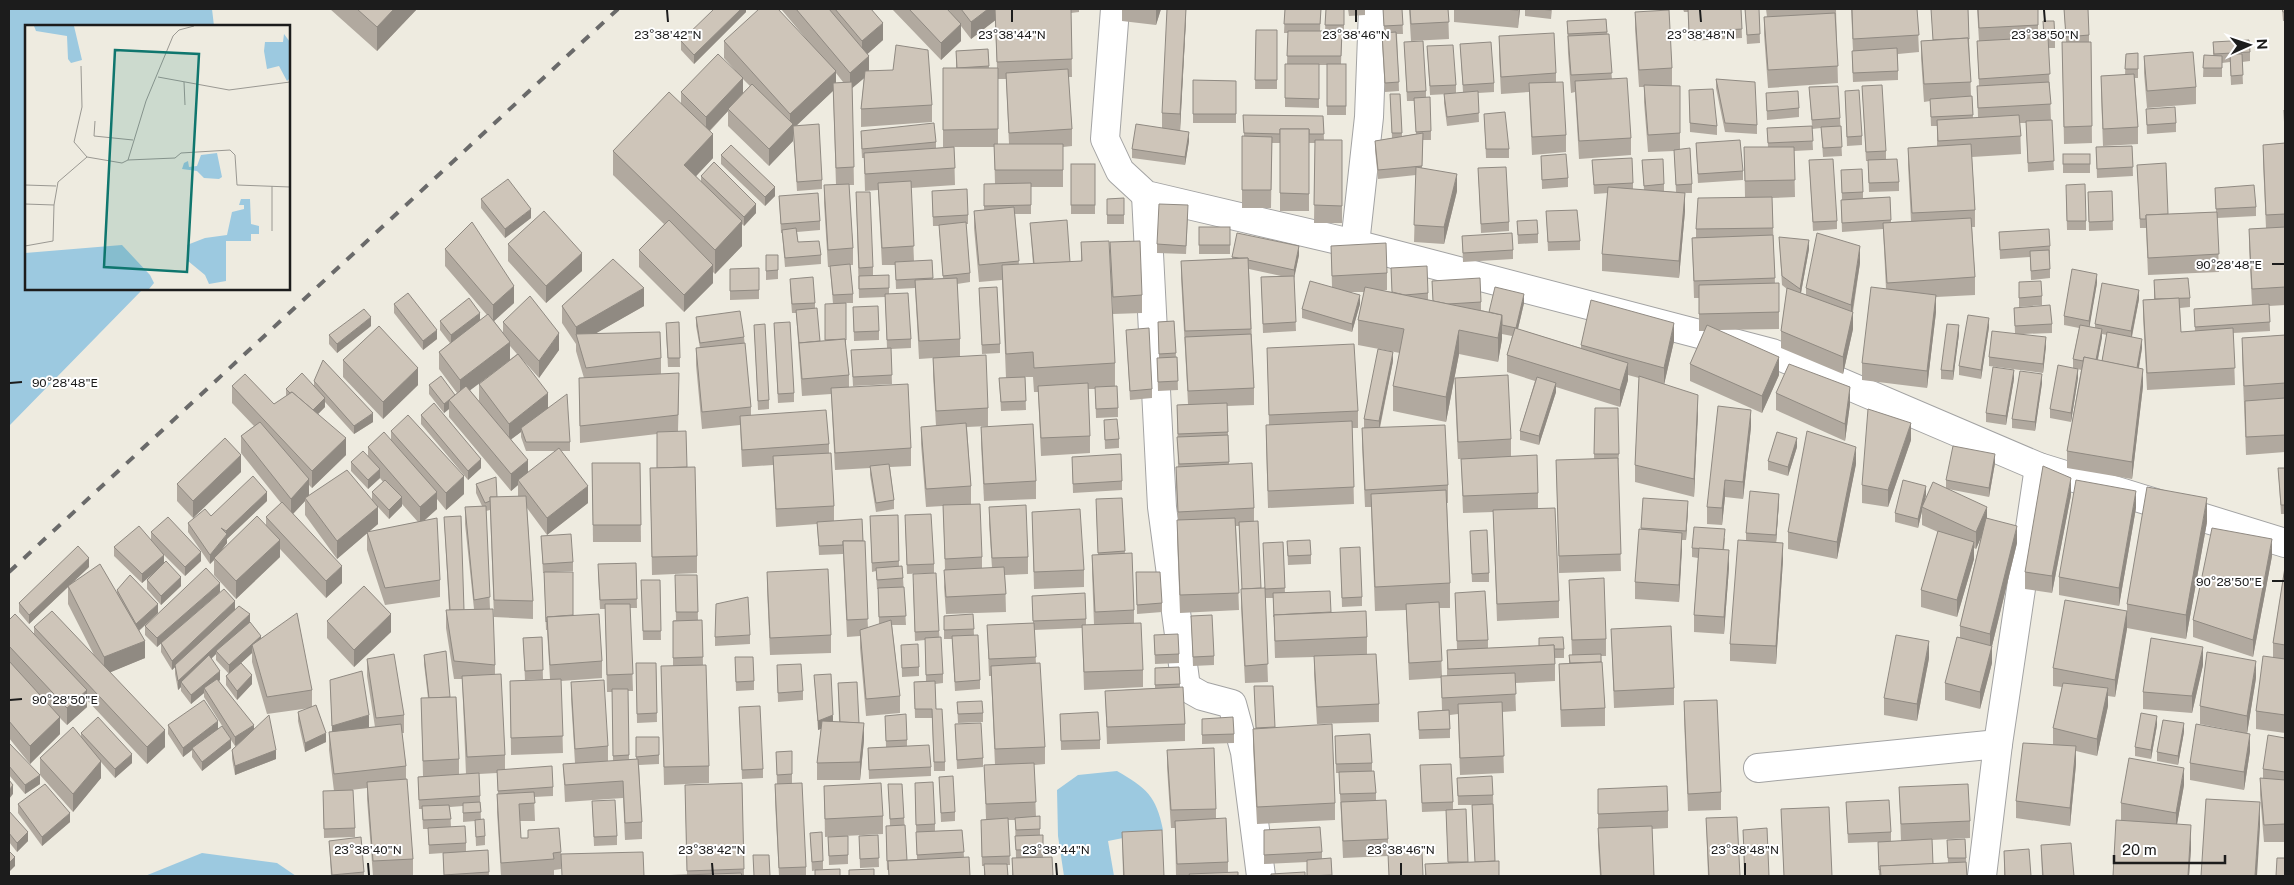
<svg xmlns="http://www.w3.org/2000/svg" width="2294" height="885" viewBox="0 0 2294 885" font-family="'Public Sans',sans-serif">
	<style>
		.water { fill: #9cc9e0 }
		.lines { fill: none; stroke-linecap: round; stroke-linejoin: round }
		.minor-casing { stroke: #a3a3a3; stroke-width: 30 }
		.minor { stroke: #fff; stroke-width: 28 }
		.rail { stroke: #6a6a6a; stroke-width: 4; stroke-dasharray: 10 10; stroke-linecap: butt }
		.wall { fill: #b1a99f; fill-rule: evenodd }
		.shaded-wall { fill: #908a82 }
		.building { fill: #cec5b9; stroke: #908a82 }
		.ticks { fill: none; stroke: #1c1c1c; stroke-width: 2 }
		.inset-road { fill: none; stroke: #9a9892; stroke-width: 1 }
		.view { fill: #0f766e; fill-opacity: 0.15; stroke: #0f766e; stroke-width: 2.5 }
		.inset-edge { fill: none; stroke: #1c1c1c; stroke-width: 2.5 }
		.ticks-label { font-size: 12px; text-anchor: middle; fill: #1c1c1c; stroke: #fff; stroke-width: 4; stroke-linejoin: round; paint-order: stroke }
	</style>
	<rect width="100%" height="100%" fill="#eeebe0"/>
	<g class="water">
		<polygon points="9,9 212,9 214,26 26,26 26,289 143,289 9,426"/>
		<path d="M1117,771C1146,788 1156,795 1163,830L1108,841L1114,876H1064L1058,836L1057,790L1078,775Z"/>
		<polygon points="202,853 277,863 296,876 145,876"/>
	</g>
	<g class="lines">
		<g class="minor-casing">
			<g id="minor">
				<polyline points="1115,9 1105,139 1120,171 1146,195 1355,244 1772,353 2039,467 2285,543"/>
				<polyline points="1146,195 1162,507 1186,687 1202,696 1232,704 1245,752 1261,876"/>
				<polyline points="1355,244 1369,117 1373,9"/>
				<polyline points="1758,768 1998,744"/>
				<polyline points="1982,876 1998,744 2039,467"/>
			</g>
		</g>
		<use href="#minor" class="minor"/>
		<polyline class="rail" points="9,572 618,9"/>
	</g>
	<g class="wall">
		<polygon points="330,9 417,9 377,51"/>
		<polygon points="746,9 746,12 694,64 681,50 681,41"/>
		<path d="M781,9H871L883,40L867,54L869,71L932,105V122L861,127V109L864,78L852,88L854,185H849L853,248V265H850L853,294V303H846V349L849,375V387L911,448V466L890,467L894,500V509L876,512L870,475V468L835,470L831,394L802,396L796,313H792L790,288V279L815,303V308L820,341H825L833,304L830,267H828L824,203V185H836L833,91L795,126L822,180V189L797,191L793,128V141L769,166L728,126V111L710,131L713,158L696,176L701,182V176L756,213L744,226L742,224V246L715,274L713,272V283L684,312L639,267V250L664,224L613,175V151L681,103V92L735,70L724,58V41L812,46ZM836,73L843,82L836,83ZM743,79L750,86L743,93Z"/>
		<path d="M892,9H947L951,13L948,9H1079V12L1071,13L1072,77H1068L1072,129V146L1063,147V187H1031V214H1015L1019,265L1033,264L1030,223L1070,262L1081,261V242L1115,363V386L1118,408V417L1096,418L1095,389H1088L1090,436V453L1041,456L1038,392H1034L1033,377H1025L1026,410L1001,411L999,378H1006L1002,280L979,282L974,228V211L984,210V184H995L994,147H954L955,185L911,188L914,261L932,260L933,279L943,278L939,226H933L932,191L968,215V224H966L970,273V282L957,284L960,339V356L988,408V426L967,427L971,486V504L982,557V568H992L989,524V507L1028,557V574L1005,575L1006,612L946,614L944,587L945,570L943,506L926,507L921,444V427L936,426L933,375V358L919,359L915,288L896,289L895,265H882L878,190L865,191L864,158H862L861,140V131L936,142V148L952,147H943V68H956V51L988,49L989,68H997L995,20L971,39L961,26V41L941,60ZM998,79H1006L1009,144H998Z"/>
		<polygon points="1122,9 1161,9 1156,25 1122,21"/>
		<polygon points="1285,9 1321,9 1320,31 1325,31 1326,9 1344,9 1344,34 1342,34 1341,64 1346,64 1346,115 1327,115 1327,65 1319,65 1319,108 1285,107 1285,64 1287,64 1288,33 1284,33"/>
		<polygon points="1348,9 1365,9 1365,15 1349,16"/>
		<polygon points="1383,9 1402,9 1403,34 1397,34 1399,91 1385,92 1382,42 1382,33 1384,32"/>
		<polygon points="1409,9 1448,9 1449,39 1411,41"/>
		<polygon points="1454,9 1520,9 1518,28 1454,22"/>
		<polygon points="1525,9 1552,9 1551,19 1525,16"/>
		<polygon points="1683,9 1741,9 1742,38 1689,41 1688,12 1684,12"/>
		<polygon points="1745,9 1759,9 1760,43 1747,44"/>
		<polygon points="1766,9 1836,9 1838,83 1768,88 1764,34 1764,17 1767,17"/>
		<polygon points="1851,9 1917,9 1919,52 1898,54 1898,80 1853,82 1852,60 1852,51 1853,51"/>
		<polygon points="1930,9 1968,9 1971,96 1972,96 1973,118 1978,117 1977,86 1979,86 1977,41 1979,41 1977,9 2038,9 2038,38 2043,38 2043,21 2055,39 2055,48 2048,48 2051,120 2054,170 2028,172 2026,123 2020,123 2021,154 1972,157 1975,210 1975,227 1972,227 1975,277 1975,295 1936,297 1936,312 1927,388 1862,380 1862,363 1886,289 1883,229 1842,232 1841,200 1842,200 1841,170 1863,192 1863,198 1890,197 1891,222 1911,221 1908,165 1908,148 1937,146 1937,126 1931,126 1930,101 1924,102 1921,58 1921,41 1933,40 1931,9"/>
		<polygon points="2064,9 2089,35 2089,42 2091,42 2092,143 2064,144 2062,42 2066,42"/>
		<polygon points="2282,9 2285,9 2285,21 2283,21"/>
		<polygon points="1635,12 1672,68 1672,86 1680,86 1680,149 1692,184 1692,193 1685,193 1685,211 1679,278 1602,271 1602,254 1608,193 1594,194 1592,160 1633,183 1633,189 1644,190 1642,160 1664,184 1664,191 1676,192 1674,151 1648,152 1644,102 1644,87 1639,87 1635,29"/>
		<polygon points="1186,19 1180,131 1189,141 1185,165 1132,158 1132,149 1162,128 1162,113"/>
		<polygon points="1606,19 1612,79 1631,138 1631,155 1579,159 1575,92 1571,93 1568,53 1567,21"/>
		<polygon points="1256,30 1277,30 1277,89 1255,89"/>
		<polygon points="1499,36 1556,73 1556,82 1566,135 1566,152 1532,155 1529,92 1501,94 1499,54"/>
		<polygon points="1404,42 1426,91 1426,98 1431,131 1431,140 1423,140 1422,168 1457,191 1444,244 1414,242 1416,175 1378,179 1375,150 1375,141 1392,138 1390,94 1400,94 1402,136 1416,134 1414,101 1407,101"/>
		<polygon points="2213,42 2250,52 2250,61 2242,62 2243,84 2231,85 2230,62 2222,63 2222,77 2203,77 2204,55 2213,56"/>
		<polygon points="1460,44 1494,83 1494,92 1478,93 1479,122 1447,126 1444,103 1444,94 1448,94 1430,95 1427,46 1456,85 1456,93 1463,92"/>
		<polygon points="2138,53 2138,78 2135,78 2138,127 2138,144 2103,146 2101,94 2101,76 2125,75 2126,54"/>
		<polygon points="2144,56 2196,87 2196,104 2147,108 2144,73"/>
		<polygon points="1716,79 1757,125 1757,134 1725,132 1716,88"/>
		<polygon points="1193,80 1236,81 1236,123 1193,123"/>
		<polygon points="1862,86 1886,151 1886,159 1899,182 1899,191 1869,192 1868,161 1866,161"/>
		<polygon points="1809,87 1840,118 1842,156 1823,157 1821,128 1812,129 1813,150 1794,151 1795,197 1772,198 1775,283 1779,283 1779,329 1719,330 1779,375 1762,413 1690,381 1690,364 1705,331 1699,331 1699,298 1694,298 1692,238 1696,237 1696,229 1745,197 1744,147 1768,147 1767,128 1812,126"/>
		<polygon points="1689,90 1717,126 1717,135 1690,132"/>
		<polygon points="1845,91 1862,136 1862,145 1847,146"/>
		<polygon points="1766,93 1799,108 1799,117 1767,120"/>
		<polygon points="2146,109 2176,123 2176,132 2147,134"/>
		<polygon points="1484,114 1509,149 1509,158 1486,158"/>
		<polygon points="1243,115 1323,116 1324,140 1342,140 1342,223 1314,223 1315,143 1309,143 1309,211 1280,211 1280,143 1272,143 1271,208 1242,208 1242,136 1244,136"/>
		<polygon points="1696,143 1743,171 1743,180 1698,183"/>
		<polygon points="2285,143 2285,305 2269,306 2270,331 2233,333 2235,385 2147,390 2143,317 2143,300 2154,299 2154,280 2190,298 2190,307 2180,308 2181,332 2195,331 2194,309 2252,305 2249,247 2249,229 2266,228 2263,162 2263,145"/>
		<polygon points="2132,146 2133,176 2097,178 2096,147"/>
		<rect x="2063" y="154" width="27" height="19"/>
		<polygon points="721,155 775,196 765,206 721,164"/>
		<polygon points="1541,156 1568,178 1568,187 1542,189"/>
		<polygon points="1809,160 1837,221 1837,229 1813,231"/>
		<rect x="1071" y="164" width="24" height="50"/>
		<polygon points="2137,165 2168,214 2216,212 2215,188 2256,207 2256,216 2217,218 2219,272 2148,275 2146,228 2140,228"/>
		<polygon points="1478,168 1509,222 1509,231 1481,233"/>
		<polygon points="2112,191 2113,230 2089,231 2088,192"/>
		<polygon points="856,192 873,267 873,276 889,275 889,294 911,339 911,348 891,349 892,384 853,386 851,350 887,348 885,297 859,298"/>
		<polygon points="2066,194 2086,221 2086,230 2067,230"/>
		<polygon points="779,196 820,221 820,230 797,232 798,242 821,255 821,264 785,267 782,233 781,233"/>
		<polygon points="1124,198 1124,224 1107,224 1107,199"/>
		<polygon points="481,199 531,218 505,238 481,208"/>
		<polygon points="1546,211 1580,241 1580,250 1548,251"/>
		<polygon points="1188,214 1186,254 1157,253 1157,244"/>
		<polygon points="1517,221 1538,234 1538,243 1518,244"/>
		<rect x="1199" y="227" width="31" height="27"/>
		<polygon points="1999,232 2050,246 2050,278 2031,280 2030,257 2000,259"/>
		<polygon points="1462,236 1513,250 1513,259 1463,262"/>
		<polygon points="1779,237 1809,249 1801,293 1806,295 1806,288 1860,263 1853,312 1853,329 1843,374 1781,348 1781,331 1787,289 1782,285"/>
		<polygon points="1110,242 1142,295 1142,313 1113,314 1110,259"/>
		<polygon points="508,244 582,271 546,303 508,261"/>
		<polygon points="1331,246 1387,273 1387,290 1382,290 1392,292 1391,268 1428,293 1428,300 1433,301 1432,281 1481,302 1481,310 1489,312 1524,303 1518,329 1581,348 1581,345 1674,341 1664,384 1698,413 1694,497 1635,482 1635,465 1639,378 1628,375 1628,380 1620,407 1556,387 1556,392 1539,445 1520,440 1520,431 1535,381 1507,372 1507,355 1512,336 1502,334 1502,339 1498,362 1459,354 1446,422 1393,411 1393,386 1400,353 1358,345 1358,320 1364,292 1351,292 1360,304 1352,332 1302,318 1302,309 1332,287"/>
		<path d="M445,249L514,303L494,321L503,333V322L559,350L539,378L522,359L548,408L570,442V451H561L588,503L547,535L527,508L533,601V619L494,617L490,510L486,511L490,609L495,665V674L505,755V769L553,787V796L534,797L535,821H520L521,838H528V830L561,852V869L554,870V876H501L497,812V794H498L497,773L479,774L481,820L485,836V845L476,846L475,821L463,822V806L450,807L451,827L466,843V851L488,850L489,876H444L443,853L429,854L428,829H423L422,809H419L418,777L423,776L421,698H428L424,664V655L450,697L459,759V774H466L462,679H454L446,628V610H449L444,517L464,610L474,609L465,524V507L482,506L476,493V484L497,497L518,496V485L511,491L449,417V409L444,413L429,394V385L455,395L457,393L439,369V352L450,343L440,330V321L480,320L487,315L445,266ZM510,346L517,354L479,384V401L470,390L510,360ZM521,432V437L526,451H556L528,473L511,439Z"/>
		<polygon points="766,255 778,255 778,279 766,280"/>
		<polygon points="1299,255 1294,277 1296,331 1263,333 1261,277 1281,276 1249,269 1254,388 1254,405 1227,406 1229,464 1254,508 1254,521 1261,588 1264,588 1283,542 1285,593 1331,612 1367,637 1367,654 1379,704 1379,722 1317,724 1314,674 1314,657 1275,658 1273,598 1265,598 1268,682 1245,683 1241,607 1242,589 1239,526 1236,526 1239,610 1180,613 1177,537 1178,520 1176,484 1176,467 1178,467 1177,405 1188,404 1185,349 1181,278 1181,261 1232,259 1232,257"/>
		<polygon points="759,268 759,299 730,300 730,269"/>
		<polygon points="2019,282 2042,296 2042,305 2019,307"/>
		<path d="M2097,283L2089,327L2095,328V324L2139,299L2132,337L2142,348L2139,368L2143,386L2132,479L2067,468V451L2081,370L2078,369V378L2071,422L2050,418V409L2073,368V359L2079,328L2064,325V316ZM2102,334L2107,335L2102,361L2098,360Z"/>
		<polygon points="979,288 1000,344 1000,353 982,354"/>
		<polygon points="394,304 437,339 423,350 394,313"/>
		<polygon points="562,306 644,306 596,333 661,358 661,374 679,390 678,431 687,467 697,556 697,573 652,575 650,468 657,468 657,434 580,443 579,378 584,378 576,351 576,344 562,323"/>
		<polygon points="853,307 879,331 879,340 854,341"/>
		<polygon points="2014,308 2052,324 2052,333 2023,334 2046,346 2043,373 1989,366 1989,357 2015,333"/>
		<polygon points="696,317 744,337 751,407 751,416 829,444 829,453 834,506 834,521 862,519 868,628 879,624 878,589 877,589 876,571 872,572 870,516 898,515 899,566 903,578 906,625 892,625 900,696 900,713 866,716 860,648 860,636 847,637 843,554 819,555 817,524 776,527 773,465 742,467 740,425 702,429 696,365 696,348 700,348 696,326"/>
		<polygon points="1174,321 1176,357 1177,357 1178,390 1158,391 1157,358 1159,358 1158,322"/>
		<polygon points="679,322 680,367 668,367 666,332"/>
		<polygon points="774,323 794,393 794,402 778,403"/>
		<polygon points="754,325 769,400 769,409 758,410"/>
		<polygon points="371,326 337,353 329,344 329,335"/>
		<polygon points="1989,327 1981,379 1959,375 1959,366"/>
		<polygon points="1126,330 1152,389 1152,398 1130,400"/>
		<polygon points="1959,334 1953,380 1941,379 1941,370"/>
		<polygon points="2285,335 2285,452 2246,455 2242,355 2242,338"/>
		<polygon points="1267,348 1358,411 1358,428 1352,428 1354,504 1268,508 1266,443 1266,425 1269,425"/>
		<polygon points="343,360 418,385 383,419 343,377"/>
		<polygon points="1393,361 1380,428 1448,485 1448,503 1447,503 1450,583 1450,608 1439,608 1442,676 1447,676 1447,650 1457,649 1455,593 1488,640 1488,648 1539,646 1539,638 1564,649 1564,658 1555,658 1555,681 1515,683 1516,711 1502,712 1504,773 1460,775 1458,714 1450,715 1450,738 1419,739 1418,712 1442,710 1441,678 1409,680 1406,610 1375,611 1371,507 1365,507 1362,446 1362,428 1366,428 1364,428 1364,419"/>
		<polygon points="1455,378 1511,439 1511,456 1538,493 1538,509 1559,601 1559,618 1497,621 1493,512 1463,513 1461,459 1458,459 1455,395"/>
		<polygon points="2014,379 2006,425 1986,422 1986,413"/>
		<path d="M314,381L373,422L354,434L325,402V407L318,414L346,455L312,488L309,485V495L372,500V492L383,482L380,478L368,489L351,471V462L368,457V447L391,440V431L464,494L446,510L437,499V509L424,521L440,580V597L385,605L367,550V533L337,559L305,515V501L293,514L342,583L326,598L280,549V557L236,599L214,575V560L210,564L188,532V523L211,516L267,501L227,539V543L221,550L266,525V517L281,503L241,453V436L254,426L232,403V386L274,404L286,396V389L314,387ZM402,504L418,522L368,532L378,524V507L389,519L402,506Z"/>
		<polygon points="2042,383 2035,431 2012,428 2012,419"/>
		<polygon points="1776,393 1850,404 1845,441 1776,410"/>
		<polygon points="1595,408 1619,454 1618,463 1621,571 1559,573 1556,460 1594,459"/>
		<polygon points="421,415 481,468 468,480 421,424"/>
		<polygon points="1104,420 1119,439 1119,448 1105,449"/>
		<polygon points="981,427 1036,481 1036,499 984,501 981,444"/>
		<polygon points="1751,427 1743,499 1725,497 1722,525 1707,524 1707,507"/>
		<polygon points="1911,440 1888,507 1862,503 1862,485"/>
		<polygon points="1797,447 1788,476 1768,470 1768,461"/>
		<polygon points="1072,457 1122,481 1122,490 1073,493"/>
		<polygon points="592,463 640,463 641,542 593,542"/>
		<polygon points="1995,463 1989,497 1948,489 1987,519 2017,543 1992,646 1992,663 1980,709 1945,700 1945,683 1960,638 1960,626 1981,537 1976,549 1974,548 1974,559 1957,617 1921,607 1921,590 1938,532 1922,525 1922,511 1918,528 1895,522 1895,513 1926,495 1924,503 1946,488 1946,480"/>
		<polygon points="1856,464 1837,559 1788,549 1788,532"/>
		<polygon points="2278,468 2285,468 2285,514 2281,514"/>
		<polygon points="241,472 193,518 177,501 177,484"/>
		<polygon points="2071,495 2052,593 2025,589 2025,572"/>
		<polygon points="1122,498 1125,554 1134,610 1134,623 1143,670 1143,687 1084,690 1082,628 1034,630 1036,663 1045,747 1045,764 1034,765 1036,817 1040,816 1040,835 1043,849 1043,857 1053,876 1012,876 1012,858 1016,858 1015,820 1008,820 1010,865 1007,865 1008,876 984,876 984,866 982,866 981,829 986,819 984,765 995,765 991,676 989,676 987,625 1033,623 1032,596 1086,619 1086,625 1094,625 1092,572 1092,555 1098,555 1096,508"/>
		<polygon points="1643,498 1688,510 1686,540 1682,540 1679,602 1635,599 1635,582 1641,529"/>
		<polygon points="1779,502 1776,543 1783,560 1776,664 1730,661 1730,644 1746,541 1746,533"/>
		<polygon points="2136,508 2119,606 2059,595 2059,577"/>
		<polygon points="1032,512 1084,570 1084,587 1034,589"/>
		<polygon points="2207,522 2186,639 2127,628 2115,697 2108,696 2108,706 2097,756 2076,751 2076,764 2070,826 2016,818 2016,801 2053,745 2053,728 2062,687 2053,686 2053,668 2127,611 2127,604"/>
		<polygon points="905,524 934,564 934,573 907,574"/>
		<polygon points="151,532 201,561 185,576 163,554 164,564 181,586 161,605 147,589 147,580 163,565 142,583 114,556 114,547 151,540"/>
		<polygon points="541,536 573,562 573,571 554,572 573,615 602,661 602,678 561,681 563,753 511,755 510,681 550,679 547,630 546,630 544,573 543,573"/>
		<polygon points="1725,538 1724,550 1729,567 1724,634 1694,632 1694,615 1698,558 1692,557 1692,548"/>
		<polygon points="1470,540 1489,573 1489,582 1472,582"/>
		<polygon points="1287,541 1311,555 1311,564 1288,565"/>
		<polygon points="1340,548 1362,597 1362,606 1342,607"/>
		<polygon points="2272,556 2253,657 2193,637 2193,620"/>
		<polygon points="636,563 637,608 630,608 633,691 628,691 629,760 636,759 636,737 659,737 659,764 639,765 642,822 642,839 625,840 623,798 565,802 563,764 575,763 571,699 571,682 608,746 608,761 613,761 612,692 607,692 605,609 600,609 598,573"/>
		<polygon points="89,567 71,584 117,593 117,590 158,613 139,631 145,658 110,672 165,747 147,764 87,700 87,707 67,725 60,718 60,734 30,764 9,738 9,620 34,634 34,627 94,655 68,604 68,587 29,624 19,612 19,603"/>
		<polygon points="2285,567 2285,733 2256,729 2256,711 2273,657 2273,643"/>
		<polygon points="767,572 831,635 831,653 770,655 767,589"/>
		<polygon points="1136,572 1162,603 1162,612 1137,614"/>
		<polygon points="697,575 698,620 702,620 703,665 709,766 709,783 664,785 661,666 673,666 673,621 676,620 675,584"/>
		<polygon points="641,580 660,580 661,640 643,640"/>
		<polygon points="1569,580 1606,639 1606,656 1601,656 1605,708 1605,726 1561,727 1559,681 1559,664 1569,663 1569,655 1572,655"/>
		<polygon points="913,583 939,631 943,674 943,683 935,684 936,709 945,762 945,771 934,771 932,718 915,718 914,682 926,681 925,640 915,641"/>
		<polygon points="220,592 191,617 235,610 250,623 261,638 312,690 312,707 326,742 305,752 298,721 298,712 310,708 267,714 252,662 252,653 241,663 252,684 237,700 226,685 226,676 229,674 216,660 216,654 211,659 220,680 219,681 276,759 235,775 232,759 232,750 240,742 235,746 231,740 231,748 202,771 192,757 192,750 183,757 168,734 168,725 218,729 226,732 204,697 204,693 191,704 181,691 181,687 178,690 175,674 175,667 172,670 161,652 161,643 157,647 145,635 145,626"/>
		<polygon points="973,614 974,635 980,680 980,689 955,691 952,639 944,639 944,616"/>
		<polygon points="1191,616 1214,656 1214,665 1193,666"/>
		<polygon points="327,621 391,632 354,667 327,638"/>
		<polygon points="1611,629 1674,688 1674,705 1614,708"/>
		<polygon points="750,635 750,644 715,646 715,637"/>
		<polygon points="1154,635 1179,654 1179,663 1155,664"/>
		<polygon points="542,637 543,679 525,680 523,638"/>
		<polygon points="901,645 919,667 919,676 902,677"/>
		<polygon points="735,657 754,681 754,690 736,691"/>
		<polygon points="1929,658 1917,721 1884,715 1884,698"/>
		<polygon points="367,659 404,715 404,733 402,733 406,766 406,779 413,859 413,876 373,876 367,799 367,788 343,791 355,828 355,837 324,838 323,800 334,791 329,750 329,732 332,732 330,680 369,728 375,727 367,676"/>
		<polygon points="636,663 656,663 657,722 637,723"/>
		<polygon points="777,665 803,691 803,700 778,702"/>
		<polygon points="2203,665 2192,713 2143,709 2143,692"/>
		<polygon points="1179,667 1180,687 1185,724 1185,741 1107,744 1105,691 1155,688 1155,668"/>
		<polygon points="814,675 833,722 839,722 838,683 859,723 864,740 860,780 817,780 817,763 821,729 818,730"/>
		<polygon points="2256,678 2247,733 2250,751 2244,790 2190,780 2190,763 2236,731 2200,724 2200,706"/>
		<polygon points="1254,686 1275,727 1335,803 1335,820 1257,824 1253,746 1253,729 1256,728"/>
		<polygon points="1684,701 1721,792 1721,810 1688,811 1684,719"/>
		<polygon points="957,702 983,713 983,722 958,723"/>
		<polygon points="739,707 763,769 763,778 742,779"/>
		<polygon points="1060,714 1100,740 1100,749 1061,750"/>
		<polygon points="885,716 907,740 907,746 931,767 931,776 869,779 868,748 886,747"/>
		<polygon points="1202,719 1234,734 1234,743 1202,744"/>
		<polygon points="955,724 983,758 983,767 957,769"/>
		<polygon points="2157,725 2151,759 2135,756 2135,747"/>
		<polygon points="2184,732 2178,765 2157,761 2157,752"/>
		<polygon points="81,733 132,763 115,778 101,762 101,778 73,812 40,775 40,758 81,737"/>
		<polygon points="1335,736 1372,763 1372,771 1376,793 1376,800 1388,839 1388,856 1343,858 1339,773 1336,773"/>
		<polygon points="2285,738 2285,842 2264,842 2260,795 2260,778 2263,778 2263,769"/>
		<polygon points="9,743 40,784 25,794 9,775"/>
		<polygon points="1167,750 1216,809 1216,819 1228,862 1228,872 1238,876 1176,876 1175,828 1171,828 1167,767"/>
		<polygon points="792,751 792,783 806,867 806,876 779,876 775,801 775,784 777,784 776,752"/>
		<polygon points="1420,765 1453,802 1453,810 1468,863 1475,862 1472,805 1458,805 1457,778 1493,795 1495,861 1499,876 1425,876 1425,864 1448,863 1446,811 1422,812"/>
		<polygon points="939,777 955,812 955,821 941,822"/>
		<polygon points="742,783 744,876 656,876 687,875 685,785"/>
		<polygon points="888,784 904,818 907,860 917,859 915,791 935,824 935,831 962,830 964,857 887,870 886,835 890,825"/>
		<polygon points="2184,785 2177,824 2191,849 2189,876 2113,876 2121,820 2121,803"/>
		<polygon points="824,786 883,816 883,834 825,837"/>
		<polygon points="1899,787 1970,821 1970,838 1932,840 1933,864 1948,863 1947,840 1965,839 1967,876 1879,876 1878,842 1848,843 1846,802 1891,832 1891,841 1901,841"/>
		<polygon points="1598,789 1668,811 1668,828 1652,829 1654,876 1600,876 1598,845"/>
		<polygon points="592,801 617,836 617,845 594,846"/>
		<polygon points="18,804 70,822 42,846 18,813"/>
		<polygon points="1781,809 1832,876 1784,876"/>
		<polygon points="9,811 28,841 17,852 9,842"/>
		<polygon points="1706,818 1740,876 1708,876"/>
		<polygon points="1264,830 1322,852 1322,859 1331,858 1332,876 1307,876 1307,862 1264,864"/>
		<polygon points="1743,830 1769,876 1744,876"/>
		<polygon points="1122,832 1164,876 1123,876"/>
		<polygon points="810,833 823,861 823,869 812,871"/>
		<polygon points="878,835 879,867 860,868 859,836"/>
		<polygon points="848,836 848,864 829,865 828,837"/>
		<polygon points="329,841 364,872 364,876 331,876"/>
		<polygon points="2041,845 2074,876 2042,876"/>
		<polygon points="2004,851 2031,876 2004,876"/>
	</g>
	<g class="shaded-wall">
		<polygon points="394,9 417,9 377,51 377,27"/>
		<polygon points="741,9 746,9 746,12 694,64 694,55"/>
		<polygon points="988,9 1010,9 971,39 971,22"/>
		<polygon points="1156,9 1161,9 1156,25"/>
		<polygon points="1186,9 1186,19 1180,131 1180,114"/>
		<polygon points="1519,9 1520,9 1518,28"/>
		<polygon points="883,23 883,40 862,59 862,41"/>
		<polygon points="961,24 961,41 941,60 941,43"/>
		<polygon points="869,56 869,74 850,90 850,73"/>
		<polygon points="836,71 836,88 793,129 793,141 769,166 769,149 790,126 790,114"/>
		<polygon points="743,78 743,96 728,109 728,111 706,134 706,117"/>
		<polygon points="1189,132 1189,141 1185,165 1185,157"/>
		<polygon points="713,134 713,158 684,189 684,165"/>
		<polygon points="1457,174 1457,191 1444,244 1444,227"/>
		<polygon points="775,187 775,196 765,206 765,197"/>
		<polygon points="1685,193 1685,211 1679,278 1679,261"/>
		<polygon points="756,204 756,213 744,226 744,217"/>
		<polygon points="531,209 531,218 505,238 505,229"/>
		<polygon points="742,221 742,246 715,274 715,250"/>
		<polygon points="1809,240 1809,249 1800,298 1800,289"/>
		<polygon points="1299,246 1299,255 1294,279 1294,270"/>
		<polygon points="1860,246 1860,263 1852,313 1853,312 1853,329 1843,374 1843,357 1851,319 1851,305"/>
		<polygon points="582,253 582,271 546,303 546,286"/>
		<polygon points="713,265 713,283 684,312 684,295"/>
		<polygon points="2097,274 2097,283 2089,330 2089,321"/>
		<polygon points="514,286 514,303 493,322 493,305"/>
		<polygon points="644,288 644,306 579,343 576,334 576,345 576,327"/>
		<polygon points="2139,290 2139,299 2131,340 2131,331"/>
		<polygon points="1524,294 1524,303 1516,337 1516,328"/>
		<polygon points="1360,295 1360,304 1352,332 1352,324"/>
		<polygon points="1936,295 1936,312 1927,388 1927,371"/>
		<polygon points="480,313 480,322 451,344 451,335"/>
		<polygon points="1502,315 1502,339 1498,362 1498,338"/>
		<polygon points="371,317 371,326 337,353 337,344"/>
		<polygon points="1989,318 1989,327 1981,379 1981,370"/>
		<polygon points="1674,323 1674,341 1664,385 1664,368"/>
		<polygon points="1959,325 1959,334 1953,380 1953,371"/>
		<polygon points="2102,329 2102,338 2095,372 2095,363"/>
		<polygon points="437,330 437,339 423,350 423,341"/>
		<polygon points="1459,330 1459,354 1446,422 1446,397"/>
		<polygon points="559,333 559,350 539,378 539,361"/>
		<polygon points="2046,337 2046,346 2043,373 2043,364"/>
		<polygon points="2142,339 2142,348 2137,377 2137,368"/>
		<polygon points="510,342 510,360 460,398 460,380"/>
		<polygon points="1393,352 1393,361 1379,430 1379,421"/>
		<polygon points="1779,357 1779,375 1762,413 1762,396"/>
		<polygon points="1628,363 1628,380 1620,407 1620,390"/>
		<polygon points="418,368 418,385 383,419 383,402"/>
		<polygon points="2078,369 2078,378 2071,422 2071,413"/>
		<polygon points="2143,369 2143,386 2132,479 2132,462"/>
		<polygon points="2014,370 2014,379 2006,425 2006,416"/>
		<polygon points="2042,374 2042,383 2035,431 2035,422"/>
		<polygon points="1556,383 1556,392 1539,445 1539,436"/>
		<polygon points="1850,387 1850,404 1845,441 1845,424"/>
		<polygon points="548,393 548,411 521,428 521,432 509,441 509,424"/>
		<polygon points="1698,395 1698,413 1694,497 1694,479"/>
		<polygon points="325,398 325,407 309,423 309,414"/>
		<polygon points="449,400 449,409 444,413 444,404"/>
		<polygon points="1751,410 1751,427 1743,499 1743,482"/>
		<polygon points="373,413 373,422 354,434 354,426"/>
		<polygon points="1911,423 1911,440 1888,507 1888,490"/>
		<polygon points="346,438 346,455 312,488 312,471"/>
		<polygon points="1797,438 1797,447 1788,476 1788,467"/>
		<polygon points="1856,447 1856,464 1837,559 1837,542"/>
		<polygon points="1995,454 1995,463 1989,497 1989,488"/>
		<polygon points="241,455 241,472 193,518 193,501"/>
		<polygon points="481,459 481,468 468,480 468,471"/>
		<polygon points="528,460 528,477 518,480 518,485 511,491 511,474"/>
		<polygon points="380,469 380,478 368,489 368,480"/>
		<polygon points="464,476 464,494 446,510 446,493"/>
		<polygon points="2071,478 2071,495 2052,593 2052,576"/>
		<polygon points="309,479 309,496 305,498 305,501 291,516 291,499"/>
		<polygon points="1725,480 1725,497 1722,525 1722,508"/>
		<polygon points="588,486 588,503 547,535 547,518"/>
		<polygon points="1926,486 1926,495 1923,508 1922,507 1922,511 1918,528 1918,519"/>
		<polygon points="2136,491 2136,508 2119,606 2119,588"/>
		<polygon points="267,492 267,501 227,539 227,543 215,559 214,558 214,560 210,564 210,555 226,536 226,531"/>
		<polygon points="437,492 437,509 420,524 420,507"/>
		<polygon points="1779,494 1779,502 1776,544 1776,535"/>
		<polygon points="402,497 402,506 389,519 389,510"/>
		<polygon points="2207,498 2207,522 2186,639 2186,615"/>
		<polygon points="1688,501 1688,510 1686,540 1686,531"/>
		<polygon points="378,507 378,524 337,559 337,541"/>
		<polygon points="1987,507 1987,524 1976,549 1976,532"/>
		<polygon points="2017,526 2017,543 1992,646 1992,663 1980,709 1980,692 1990,651 1990,634"/>
		<polygon points="1682,533 1682,550 1679,602 1679,585"/>
		<polygon points="2272,539 2272,556 2253,657 2253,640"/>
		<polygon points="280,540 280,557 236,599 236,581"/>
		<polygon points="1974,542 1974,559 1957,617 1957,600"/>
		<polygon points="1783,543 1783,560 1776,664 1776,646"/>
		<polygon points="1729,550 1729,567 1724,634 1724,617"/>
		<polygon points="201,552 201,561 185,576 185,567"/>
		<polygon points="164,555 164,564 142,583 142,574"/>
		<polygon points="89,558 89,567 29,624 29,615"/>
		<polygon points="342,566 342,583 326,598 326,581"/>
		<polygon points="181,577 181,586 161,605 161,596"/>
		<polygon points="220,583 220,592 157,647 157,638"/>
		<polygon points="235,601 235,610 172,670 172,661"/>
		<polygon points="158,604 158,613 136,633 136,624"/>
		<polygon points="2127,611 2127,629 2115,697 2115,680"/>
		<polygon points="250,614 250,623 216,651 216,654 183,685 181,682 181,687 178,690 178,681"/>
		<polygon points="391,614 391,632 354,667 354,650"/>
		<polygon points="261,636 261,645 252,645 252,653 229,674 229,665"/>
		<polygon points="145,641 145,658 104,675 104,657"/>
		<polygon points="1929,641 1929,658 1917,721 1917,704"/>
		<polygon points="2203,647 2203,665 2192,713 2192,696"/>
		<polygon points="2256,661 2256,678 2247,734 2247,716"/>
		<polygon points="220,671 220,680 206,692 204,688 204,693 191,704 191,695"/>
		<polygon points="252,675 252,684 237,700 237,691"/>
		<polygon points="2108,688 2108,706 2097,756 2097,739"/>
		<polygon points="87,690 87,707 67,725 67,708"/>
		<polygon points="369,715 369,732 332,743 332,726"/>
		<polygon points="833,715 833,724 818,730 818,721"/>
		<polygon points="2157,716 2157,725 2151,759 2151,750"/>
		<polygon points="60,717 60,734 30,764 30,746"/>
		<polygon points="218,721 218,730 183,757 183,748"/>
		<polygon points="864,723 864,740 860,780 860,762"/>
		<polygon points="2184,723 2184,732 2178,765 2178,756"/>
		<polygon points="254,725 254,734 235,746 235,737"/>
		<polygon points="165,730 165,747 147,764 147,747"/>
		<polygon points="326,733 326,742 305,752 305,743"/>
		<polygon points="2250,734 2250,751 2244,790 2244,772"/>
		<polygon points="231,739 231,748 202,771 202,762"/>
		<polygon points="2076,746 2076,764 2070,826 2070,808"/>
		<polygon points="276,750 276,759 235,775 235,766"/>
		<polygon points="132,754 132,763 115,778 115,769"/>
		<polygon points="101,761 101,778 73,812 73,794"/>
		<polygon points="2184,768 2184,785 2176,830 2176,813"/>
		<polygon points="40,775 40,784 25,794 25,785"/>
		<polygon points="13,785 13,794 9,799 9,790"/>
		<polygon points="2260,802 2260,827 2257,876 2255,876"/>
		<polygon points="70,813 70,822 42,846 42,837"/>
		<polygon points="2191,825 2191,849 2189,876 2188,876"/>
		<polygon points="28,832 28,841 17,852 17,843"/>
		<polygon points="15,857 15,866 9,872 9,863"/>
	</g>
	<g class="building">
		<polygon points="357,9 394,9 377,27"/>
		<polygon points="714,9 741,9 694,55 681,41"/>
		<polygon points="759,9 778,9 836,71 790,114 724,41"/>
		<polygon points="796,9 829,9 869,56 850,73"/>
		<polygon points="835,9 871,9 883,23 862,41"/>
		<polygon points="909,9 947,9 961,24 941,43"/>
		<polygon points="961,9 988,9 971,22"/>
		<polygon points="995,9 1071,9 1072,59 997,62"/>
		<polygon points="1167,9 1186,9 1180,114 1162,113"/>
		<polygon points="1285,9 1321,9 1320,24 1284,24"/>
		<polygon points="1326,9 1344,9 1344,25 1325,25"/>
		<polygon points="1383,9 1402,9 1403,25 1384,26"/>
		<polygon points="1410,9 1448,9 1449,22 1411,24"/>
		<polygon points="1501,9 1519,9 1518,10"/>
		<polygon points="1538,9 1551,9 1551,10"/>
		<polygon points="1688,9 1741,9 1742,29 1689,32"/>
		<polygon points="1745,9 1759,9 1760,34 1747,35"/>
		<polygon points="1852,9 1917,9 1919,35 1853,39"/>
		<polygon points="1931,9 1968,9 1969,39 1968,39 1968,38 1933,40"/>
		<polygon points="1978,9 2038,9 2038,25 1979,28"/>
		<polygon points="2064,9 2088,9 2089,35 2066,37"/>
		<polygon points="2282,9 2285,9 2285,12 2283,12"/>
		<polygon points="1669,10 1672,68 1639,70 1635,12"/>
		<polygon points="1835,13 1838,66 1768,70 1764,17"/>
		<polygon points="1606,19 1607,32 1568,34 1567,21"/>
		<polygon points="2043,21 2054,21 2055,39 2048,39 2048,37 2044,38"/>
		<polygon points="1256,30 1277,30 1277,80 1255,80"/>
		<polygon points="1288,31 1342,31 1341,56 1287,56"/>
		<polygon points="1396,32 1399,82 1385,83 1382,33"/>
		<polygon points="1554,33 1556,73 1501,77 1499,36"/>
		<polygon points="1609,34 1612,73 1571,75 1568,36"/>
		<polygon points="2048,37 2050,74 1979,79 1977,41"/>
		<polygon points="1968,38 1971,82 1924,84 1921,41"/>
		<polygon points="2249,40 2250,52 2214,54 2213,42"/>
		<polygon points="1423,41 1426,91 1407,92 1404,42"/>
		<polygon points="1491,42 1494,83 1463,85 1460,44"/>
		<polygon points="2062,42 2091,42 2092,126 2064,127"/>
		<polygon points="896,45 928,50 932,105 861,109 865,71 893,70"/>
		<polygon points="1453,45 1456,85 1430,86 1427,46"/>
		<polygon points="1897,48 1898,71 1853,73 1852,51"/>
		<polygon points="988,49 989,66 957,68 956,51"/>
		<polygon points="2193,52 2196,87 2147,91 2144,56"/>
		<polygon points="2138,53 2138,69 2125,69 2126,54"/>
		<polygon points="718,54 743,78 706,117 681,92"/>
		<polygon points="2230,54 2242,54 2243,75 2231,76"/>
		<polygon points="2204,55 2222,56 2222,68 2203,68"/>
		<polygon points="1285,64 1319,64 1319,99 1285,98"/>
		<rect x="1327" y="64" width="19" height="42"/>
		<polygon points="943,68 998,68 998,129 943,130"/>
		<polygon points="1068,69 1072,129 1009,133 1006,73"/>
		<polygon points="2134,74 2138,127 2103,129 2101,76"/>
		<polygon points="1627,78 1631,138 1579,141 1575,81"/>
		<polygon points="1716,79 1755,82 1757,125 1725,123"/>
		<polygon points="1193,80 1236,81 1236,114 1193,114"/>
		<polygon points="852,82 854,167 836,168 833,83"/>
		<polygon points="1563,82 1566,135 1532,137 1529,83"/>
		<polygon points="2049,82 2051,104 1978,108 1977,86"/>
		<polygon points="752,84 793,124 769,149 728,109"/>
		<polygon points="1644,85 1680,86 1680,133 1648,135"/>
		<polygon points="1882,85 1886,151 1866,152 1862,86"/>
		<polygon points="1838,86 1840,118 1812,120 1809,87"/>
		<polygon points="1713,89 1717,126 1690,123 1689,90"/>
		<polygon points="1859,90 1862,136 1847,137 1845,91"/>
		<polygon points="1478,91 1479,113 1447,117 1444,94"/>
		<polygon points="1798,91 1799,108 1767,111 1766,93"/>
		<polygon points="669,92 713,134 684,165 742,221 715,250 613,151"/>
		<polygon points="1390,94 1400,94 1402,133 1392,133"/>
		<polygon points="1972,96 1973,115 1931,117 1930,99"/>
		<polygon points="1430,97 1431,131 1416,132 1414,98"/>
		<polygon points="2175,107 2176,123 2147,125 2146,109"/>
		<polygon points="2284,110 2285,110 2285,134"/>
		<polygon points="1505,112 1509,149 1486,149 1484,114"/>
		<polygon points="1243,115 1323,116 1324,134 1309,134 1309,129 1280,129 1280,134 1244,133"/>
		<polygon points="2019,115 2021,136 1938,141 1937,120"/>
		<polygon points="2052,120 2054,161 2028,163 2026,121"/>
		<polygon points="934,123 936,142 862,149 861,131"/>
		<polygon points="819,124 822,180 797,182 793,126"/>
		<polygon points="1136,124 1189,132 1185,157 1132,149"/>
		<polygon points="1812,126 1813,141 1768,143 1767,128"/>
		<polygon points="1841,126 1842,147 1823,148 1821,127"/>
		<polygon points="1280,129 1309,129 1309,194 1280,193"/>
		<polygon points="1423,133 1422,166 1378,170 1375,141"/>
		<polygon points="1242,136 1272,137 1271,190 1242,190"/>
		<polygon points="1315,140 1342,140 1342,206 1314,205"/>
		<polygon points="1740,140 1743,171 1698,174 1696,143"/>
		<polygon points="2285,143 2285,214 2266,215 2263,145"/>
		<polygon points="994,144 1063,144 1063,170 995,170"/>
		<polygon points="1971,144 1975,210 1912,213 1908,148"/>
		<polygon points="731,145 775,187 765,197 721,155"/>
		<polygon points="2132,146 2133,167 2097,169 2096,147"/>
		<polygon points="954,147 955,168 865,174 864,153"/>
		<polygon points="1744,147 1794,147 1795,180 1745,181"/>
		<polygon points="1690,148 1692,184 1676,185 1674,150"/>
		<polygon points="1566,154 1568,178 1542,180 1541,156"/>
		<rect x="2063" y="154" width="27" height="10"/>
		<polygon points="1632,158 1633,183 1594,185 1592,160"/>
		<polygon points="1663,159 1664,184 1644,186 1642,160"/>
		<polygon points="1833,159 1837,221 1813,222 1809,160"/>
		<polygon points="1897,159 1899,182 1869,183 1868,160"/>
		<polygon points="714,162 756,204 744,217 701,176"/>
		<polygon points="2166,163 2168,214 2146,215 2146,219 2140,219 2137,165"/>
		<rect x="1071" y="164" width="24" height="41"/>
		<polygon points="1416,167 1457,174 1444,227 1414,225"/>
		<polygon points="1506,167 1509,222 1481,224 1478,168"/>
		<polygon points="1862,169 1863,192 1842,193 1841,170"/>
		<polygon points="508,179 531,209 505,229 481,199"/>
		<polygon points="911,181 914,246 882,248 878,183"/>
		<polygon points="1031,183 1031,205 984,206 984,184"/>
		<polygon points="849,184 853,248 828,250 824,185"/>
		<polygon points="2085,184 2086,221 2067,221 2066,185"/>
		<polygon points="2254,185 2256,207 2216,209 2215,188"/>
		<polygon points="1608,187 1685,193 1679,261 1602,254"/>
		<polygon points="967,189 968,215 933,217 932,191"/>
		<polygon points="2112,191 2113,221 2089,222 2088,192"/>
		<polygon points="856,192 870,192 873,267 859,268"/>
		<polygon points="818,193 820,221 781,224 779,196"/>
		<polygon points="1772,197 1773,228 1696,229 1698,198"/>
		<polygon points="1890,197 1891,220 1842,223 1841,200"/>
		<polygon points="1124,198 1124,215 1107,215 1107,199"/>
		<polygon points="1159,204 1188,205 1186,246 1157,244"/>
		<polygon points="1014,207 1019,261 979,265 974,211"/>
		<polygon points="1577,210 1580,241 1548,242 1546,211"/>
		<polygon points="544,211 582,253 546,286 508,244"/>
		<polygon points="2217,212 2219,254 2148,258 2146,215"/>
		<polygon points="1971,218 1975,277 1887,283 1883,223"/>
		<polygon points="669,220 713,265 684,295 639,250"/>
		<polygon points="1067,220 1070,262 1034,264 1030,223"/>
		<polygon points="1537,220 1538,234 1518,235 1517,221"/>
		<polygon points="472,222 514,286 493,305 445,249"/>
		<polygon points="966,222 970,273 943,276 939,225"/>
		<rect x="1199" y="227" width="31" height="18"/>
		<polygon points="2285,227 2285,287 2252,289 2249,229"/>
		<polygon points="796,228 798,242 819,241 821,255 785,258 782,230"/>
		<polygon points="2049,229 2050,246 2000,250 1999,232"/>
		<polygon points="1237,233 1299,246 1294,270 1248,260 1248,258 1239,258 1232,257"/>
		<polygon points="1512,233 1513,250 1463,253 1462,236"/>
		<polygon points="1817,233 1860,246 1851,305 1806,288"/>
		<polygon points="1773,235 1775,278 1694,281 1692,238"/>
		<polygon points="1779,237 1809,240 1800,289 1782,276"/>
		<polygon points="1109,241 1115,363 1034,368 1033,352 1006,354 1002,265 1082,261 1081,242"/>
		<polygon points="1140,241 1142,295 1113,297 1110,242"/>
		<polygon points="1386,243 1387,273 1332,276 1331,246"/>
		<polygon points="2049,250 2050,269 2031,271 2030,251"/>
		<polygon points="766,255 778,255 778,270 766,271"/>
		<polygon points="1248,258 1251,329 1185,331 1181,261"/>
		<polygon points="613,259 644,288 576,327 562,306"/>
		<polygon points="932,260 933,278 896,280 895,262"/>
		<polygon points="850,264 853,294 833,295 830,266"/>
		<polygon points="1427,266 1428,293 1405,295 1392,292 1391,268"/>
		<polygon points="759,268 759,290 730,291 730,269"/>
		<polygon points="2072,269 2097,274 2089,321 2064,316"/>
		<polygon points="889,275 889,288 859,289 859,276"/>
		<polygon points="1294,276 1296,322 1263,324 1261,277"/>
		<polygon points="813,277 815,303 792,304 790,279"/>
		<polygon points="957,278 960,339 919,341 915,280"/>
		<polygon points="1480,278 1481,302 1448,304 1433,301 1432,281"/>
		<polygon points="2188,278 2190,298 2155,299 2154,280"/>
		<polygon points="1310,281 1360,295 1352,324 1302,309"/>
		<polygon points="2041,281 2042,296 2019,298 2019,282"/>
		<polygon points="1779,283 1779,312 1699,314 1699,285"/>
		<polygon points="2102,283 2139,290 2131,331 2095,324"/>
		<polygon points="997,287 1000,344 982,345 979,288"/>
		<polygon points="1365,287 1502,315 1498,338 1459,330 1446,397 1393,386 1404,329 1358,320"/>
		<polygon points="1495,287 1524,294 1516,328 1502,325 1502,315 1489,312"/>
		<polygon points="1871,287 1936,295 1927,371 1862,363"/>
		<polygon points="1787,288 1853,312 1843,357 1781,331"/>
		<polygon points="408,293 437,330 423,341 394,304"/>
		<polygon points="908,293 911,339 887,340 885,294"/>
		<polygon points="530,296 559,333 539,361 503,322"/>
		<polygon points="469,298 480,313 451,335 440,321"/>
		<polygon points="2179,298 2181,332 2233,328 2235,368 2147,373 2143,300"/>
		<polygon points="1591,300 1674,323 1664,368 1581,345"/>
		<polygon points="846,303 846,340 845,339 825,340 825,304"/>
		<polygon points="2269,304 2270,322 2195,327 2194,309"/>
		<polygon points="2050,305 2052,324 2015,326 2014,308"/>
		<polygon points="878,306 879,331 854,332 853,307"/>
		<polygon points="817,308 820,341 799,343 796,310"/>
		<polygon points="364,309 371,317 337,344 329,335"/>
		<polygon points="740,311 744,337 700,343 696,317"/>
		<polygon points="488,314 510,342 460,380 439,352"/>
		<polygon points="1968,315 1989,318 1981,370 1959,366"/>
		<polygon points="1174,321 1176,353 1159,354 1158,322"/>
		<polygon points="679,322 680,358 668,358 666,323"/>
		<polygon points="790,322 794,393 778,394 774,323"/>
		<polygon points="765,324 769,400 758,401 754,325"/>
		<polygon points="1947,324 1959,325 1953,371 1941,370"/>
		<polygon points="1707,325 1779,357 1762,396 1690,364"/>
		<polygon points="2080,325 2102,329 2096,360 2084,357 2083,361 2073,359"/>
		<polygon points="379,326 418,368 383,402 343,360"/>
		<polygon points="1149,328 1152,389 1130,391 1126,330"/>
		<polygon points="1515,328 1628,363 1620,390 1507,355"/>
		<polygon points="1992,331 2046,337 2043,364 1989,357"/>
		<polygon points="660,332 661,358 586,368 576,334"/>
		<polygon points="2107,332 2142,339 2137,368 2102,361"/>
		<polygon points="1251,334 1254,388 1188,391 1185,337"/>
		<polygon points="2285,335 2285,383 2244,386 2242,338"/>
		<polygon points="845,339 849,375 802,379 799,343"/>
		<polygon points="745,343 751,407 702,412 696,348"/>
		<polygon points="1354,344 1358,411 1269,415 1267,348"/>
		<polygon points="891,348 892,375 853,377 851,350"/>
		<polygon points="1378,349 1393,352 1379,421 1364,419"/>
		<polygon points="518,354 548,393 509,424 479,384"/>
		<polygon points="986,355 988,408 936,411 933,358"/>
		<polygon points="1177,357 1178,381 1158,382 1157,358"/>
		<polygon points="2084,357 2143,369 2132,462 2067,451"/>
		<polygon points="323,360 373,413 354,426 314,381"/>
		<polygon points="1789,364 1850,387 1845,424 1776,393"/>
		<polygon points="2058,365 2078,369 2071,413 2050,409"/>
		<polygon points="1993,367 2014,370 2006,416 1986,413"/>
		<polygon points="2020,371 2042,374 2035,422 2012,419"/>
		<polygon points="302,373 325,398 313,410 292,392 290,393 286,389"/>
		<polygon points="679,373 678,415 580,426 579,378"/>
		<polygon points="245,374 274,404 292,392 346,438 312,471 232,386"/>
		<polygon points="1508,375 1511,439 1458,442 1455,378"/>
		<polygon points="441,376 455,395 444,404 429,385"/>
		<polygon points="1639,376 1698,395 1694,479 1635,465"/>
		<polygon points="1025,377 1026,401 1001,402 999,378"/>
		<polygon points="1537,377 1556,383 1539,436 1520,431"/>
		<polygon points="1088,383 1090,436 1041,438 1038,386"/>
		<polygon points="908,384 911,448 835,453 831,388"/>
		<polygon points="466,386 528,460 511,474 449,400"/>
		<polygon points="1117,386 1118,408 1096,409 1095,387"/>
		<polygon points="567,394 570,442 526,442 521,428"/>
		<polygon points="2285,398 2285,435 2246,437 2245,401"/>
		<polygon points="434,403 481,459 468,471 421,415"/>
		<polygon points="1227,403 1228,432 1178,434 1177,405"/>
		<polygon points="1718,406 1751,410 1743,482 1725,480 1722,508 1707,507"/>
		<polygon points="1595,408 1618,408 1619,454 1594,454"/>
		<polygon points="1868,409 1911,423 1888,490 1862,485"/>
		<polygon points="826,410 829,444 742,450 740,416"/>
		<polygon points="408,415 464,476 446,493 391,431"/>
		<polygon points="1117,419 1119,439 1105,440 1104,420"/>
		<polygon points="1352,421 1354,487 1268,491 1266,425"/>
		<polygon points="260,422 309,479 291,499 241,436"/>
		<polygon points="966,423 971,486 926,489 921,427"/>
		<polygon points="1033,424 1036,481 984,484 981,427"/>
		<polygon points="1445,425 1448,485 1365,490 1362,428"/>
		<polygon points="686,431 687,467 657,468 657,432"/>
		<polygon points="1807,431 1856,447 1837,542 1788,532"/>
		<polygon points="384,432 437,492 420,507 368,447"/>
		<polygon points="1777,432 1797,438 1788,467 1768,461"/>
		<polygon points="1228,435 1229,462 1179,464 1177,437"/>
		<polygon points="225,438 241,455 193,501 177,484"/>
		<polygon points="1953,446 1995,454 1989,488 1946,480"/>
		<polygon points="559,448 588,486 547,518 518,480"/>
		<polygon points="363,451 380,469 368,480 351,462"/>
		<polygon points="831,453 834,506 776,509 773,456"/>
		<polygon points="1121,454 1122,481 1073,484 1072,457"/>
		<polygon points="1537,455 1538,493 1463,496 1461,459"/>
		<polygon points="1618,458 1621,554 1559,556 1556,460"/>
		<polygon points="592,463 640,463 641,525 593,525"/>
		<polygon points="1252,463 1254,508 1178,512 1176,467"/>
		<polygon points="889,464 894,500 876,503 870,466"/>
		<polygon points="2043,466 2071,478 2052,576 2025,572"/>
		<polygon points="695,467 697,556 652,557 650,468"/>
		<polygon points="2278,468 2285,468 2285,505 2281,505"/>
		<polygon points="347,470 378,507 337,541 305,498"/>
		<polygon points="253,476 267,492 226,531 221,528 227,534 210,555 188,523 205,509 211,516"/>
		<polygon points="496,477 497,497 490,497 490,501 485,503 476,484"/>
		<polygon points="385,480 402,497 389,510 372,492"/>
		<polygon points="1903,480 1926,486 1918,519 1895,513"/>
		<polygon points="2076,480 2136,491 2119,588 2059,577"/>
		<polygon points="1933,482 1987,507 1976,532 1922,507"/>
		<polygon points="2147,487 2207,498 2186,615 2127,604"/>
		<polygon points="1446,490 1450,583 1375,587 1371,494"/>
		<polygon points="1750,491 1779,494 1776,535 1746,533"/>
		<polygon points="526,496 533,601 494,600 490,497"/>
		<polygon points="1122,498 1125,551 1098,553 1096,499"/>
		<polygon points="1643,498 1688,501 1686,531 1641,528"/>
		<polygon points="282,502 342,566 326,581 266,517"/>
		<polygon points="980,504 982,557 945,559 943,505"/>
		<polygon points="1026,505 1028,557 992,558 989,507"/>
		<polygon points="486,506 490,597 474,600 465,507"/>
		<polygon points="1555,508 1559,601 1497,604 1493,510"/>
		<polygon points="1080,509 1084,570 1034,572 1032,512"/>
		<polygon points="931,514 934,564 907,565 905,515"/>
		<polygon points="898,515 899,561 872,563 870,516"/>
		<polygon points="257,516 280,540 236,581 214,558"/>
		<polygon points="461,516 464,610 450,610 444,517"/>
		<polygon points="168,517 201,552 185,567 151,532"/>
		<polygon points="437,518 440,580 385,588 367,532"/>
		<polygon points="1235,518 1239,593 1180,595 1177,520"/>
		<polygon points="1986,518 2017,526 1990,634 1960,626"/>
		<polygon points="862,519 863,541 843,541 843,545 819,546 817,522"/>
		<polygon points="1258,521 1261,588 1242,589 1239,522"/>
		<polygon points="139,526 164,555 142,574 114,547"/>
		<polygon points="1694,527 1725,529 1723,550 1692,548"/>
		<polygon points="2212,528 2272,539 2253,640 2193,620"/>
		<polygon points="1639,529 1682,533 1679,585 1635,582"/>
		<polygon points="1487,530 1489,573 1472,574 1470,531"/>
		<polygon points="1938,531 1974,542 1957,600 1921,590"/>
		<polygon points="571,534 573,562 543,564 541,536"/>
		<polygon points="1310,540 1311,555 1288,556 1287,541"/>
		<polygon points="1738,540 1783,543 1776,646 1730,644"/>
		<polygon points="843,541 865,541 868,619 847,620"/>
		<polygon points="1283,542 1285,588 1265,589 1263,543"/>
		<polygon points="78,546 89,558 29,615 19,603"/>
		<polygon points="1360,547 1362,597 1342,598 1340,548"/>
		<polygon points="1699,548 1729,550 1724,617 1694,615"/>
		<polygon points="1132,553 1134,610 1095,612 1092,555"/>
		<polygon points="166,561 181,577 161,596 147,580"/>
		<polygon points="636,563 637,599 600,600 598,564"/>
		<polygon points="100,564 145,641 104,657 68,586"/>
		<polygon points="902,566 903,578 877,580 876,568"/>
		<polygon points="1004,567 1006,594 946,597 944,570"/>
		<polygon points="2285,567 2285,645 2273,643"/>
		<polygon points="206,568 220,583 157,638 145,626"/>
		<polygon points="828,569 831,635 770,638 767,572"/>
		<polygon points="544,572 573,572 573,615 547,617 547,621 546,622"/>
		<polygon points="1136,572 1160,572 1162,603 1137,605"/>
		<polygon points="936,573 939,631 915,632 913,574"/>
		<polygon points="130,575 158,604 136,624 117,590"/>
		<polygon points="675,575 697,575 698,612 676,612"/>
		<polygon points="1604,578 1606,639 1572,640 1569,580"/>
		<polygon points="641,580 660,580 661,631 643,631"/>
		<polygon points="364,586 391,614 354,650 327,621"/>
		<polygon points="904,587 906,616 879,617 878,588"/>
		<polygon points="1265,588 1268,664 1245,666 1241,589"/>
		<polygon points="224,589 235,601 172,661 161,643"/>
		<polygon points="1330,591 1331,612 1274,615 1274,617 1273,593"/>
		<polygon points="1485,591 1488,640 1457,641 1455,593"/>
		<polygon points="1085,593 1086,619 1033,621 1032,596"/>
		<polygon points="748,597 750,635 715,637 716,604"/>
		<polygon points="2065,600 2127,611 2115,680 2053,668"/>
		<polygon points="1439,602 1442,661 1409,663 1406,604"/>
		<polygon points="605,604 630,604 633,674 607,675"/>
		<polygon points="239,606 250,614 178,681 175,665"/>
		<polygon points="493,609 495,665 454,661 446,610"/>
		<polygon points="52,611 165,730 147,747 34,627"/>
		<polygon points="1366,611 1367,637 1275,641 1274,615"/>
		<polygon points="297,613 312,690 267,697 252,645"/>
		<polygon points="15,614 87,690 67,708 9,646 9,620"/>
		<polygon points="599,614 602,661 550,665 547,617"/>
		<polygon points="973,614 974,629 944,630 944,616"/>
		<polygon points="1212,615 1214,656 1193,657 1191,616"/>
		<polygon points="702,620 703,657 673,658 673,621"/>
		<polygon points="891,620 900,696 866,699 860,630"/>
		<polygon points="250,622 261,636 229,665 216,651"/>
		<polygon points="1034,623 1036,657 989,659 987,625"/>
		<polygon points="1141,623 1143,670 1084,672 1082,625"/>
		<polygon points="1671,626 1674,688 1614,691 1611,629"/>
		<polygon points="1178,634 1179,654 1155,655 1154,635"/>
		<polygon points="978,635 980,680 955,682 952,636"/>
		<polygon points="1896,635 1929,641 1917,704 1884,698"/>
		<polygon points="542,637 543,670 525,671 523,638"/>
		<polygon points="941,637 943,674 926,675 925,638"/>
		<polygon points="1563,637 1564,649 1554,649 1554,645 1539,646 1539,638"/>
		<polygon points="1957,637 1992,646 1980,692 1945,683"/>
		<polygon points="2151,638 2203,647 2192,696 2143,692"/>
		<polygon points="918,644 919,667 902,668 901,645"/>
		<polygon points="1554,645 1555,664 1448,669 1447,650"/>
		<polygon points="446,651 450,697 429,698 424,655"/>
		<polygon points="2207,652 2256,661 2247,716 2200,706"/>
		<polygon points="394,654 404,715 376,718 367,659"/>
		<polygon points="1376,654 1379,704 1317,707 1314,656"/>
		<polygon points="1601,654 1601,662 1570,663 1569,655"/>
		<polygon points="209,655 220,671 191,695 181,682"/>
		<polygon points="2263,656 2285,659 2285,715 2256,711"/>
		<polygon points="735,657 753,657 754,681 736,682"/>
		<polygon points="9,661 60,717 30,746 9,721"/>
		<polygon points="1602,662 1605,708 1561,710 1559,664"/>
		<polygon points="241,663 252,675 237,691 226,676"/>
		<polygon points="636,663 656,663 657,713 637,714"/>
		<polygon points="1040,663 1045,747 995,749 991,666"/>
		<polygon points="801,664 803,691 778,693 777,665"/>
		<polygon points="706,665 709,766 664,767 661,666"/>
		<polygon points="1179,667 1180,684 1155,685 1155,668"/>
		<polygon points="362,671 369,715 332,726 330,680"/>
		<polygon points="1515,673 1516,694 1442,698 1441,676"/>
		<polygon points="501,674 505,755 467,757 462,676"/>
		<polygon points="831,674 833,715 818,721 814,675"/>
		<polygon points="217,679 254,725 235,737 204,688"/>
		<polygon points="561,679 563,736 511,738 510,681"/>
		<polygon points="604,680 608,746 575,749 571,682"/>
		<polygon points="935,681 936,709 942,709 945,762 934,762 932,709 915,709 914,682"/>
		<polygon points="857,682 859,723 840,722 838,683"/>
		<polygon points="2063,683 2108,688 2097,739 2053,728"/>
		<polygon points="1254,686 1273,686 1275,727 1256,728"/>
		<polygon points="1183,687 1185,724 1107,727 1105,691"/>
		<polygon points="612,689 628,689 629,755 613,756"/>
		<polygon points="456,697 459,759 423,761 421,698"/>
		<polygon points="204,700 218,721 183,748 168,725"/>
		<polygon points="1717,700 1721,792 1688,794 1684,701"/>
		<polygon points="982,701 983,713 958,714 957,702"/>
		<polygon points="1502,702 1504,756 1460,758 1458,704"/>
		<polygon points="316,705 326,733 305,743 298,712"/>
		<polygon points="760,706 763,769 742,770 739,707"/>
		<polygon points="1449,710 1450,729 1419,730 1418,712"/>
		<polygon points="1098,712 1100,740 1061,741 1060,714"/>
		<polygon points="2141,713 2157,716 2151,750 2135,747"/>
		<polygon points="906,714 907,740 886,741 885,716"/>
		<polygon points="269,715 276,750 235,766 232,750"/>
		<polygon points="98,717 132,754 115,769 81,733"/>
		<polygon points="1233,717 1234,734 1202,735 1202,719"/>
		<polygon points="2163,720 2184,723 2178,756 2157,752"/>
		<polygon points="822,721 864,723 860,762 817,763"/>
		<polygon points="981,723 983,758 957,760 955,724"/>
		<polygon points="401,724 406,766 334,774 329,732"/>
		<polygon points="1332,724 1335,803 1257,807 1253,729"/>
		<polygon points="2196,724 2250,734 2244,772 2190,763"/>
		<polygon points="222,726 231,739 202,762 192,748"/>
		<polygon points="73,727 101,761 73,794 40,758"/>
		<polygon points="1370,734 1372,763 1336,764 1335,736"/>
		<polygon points="2268,735 2285,738 2285,772 2263,769"/>
		<polygon points="636,737 659,737 659,755 636,757"/>
		<polygon points="9,743 40,775 25,785 9,766"/>
		<polygon points="2023,743 2076,746 2070,808 2016,801"/>
		<polygon points="929,745 931,767 869,770 868,748"/>
		<polygon points="1214,748 1216,809 1171,810 1167,750"/>
		<polygon points="792,751 792,774 777,775 776,752"/>
		<polygon points="2129,758 2184,768 2176,813 2121,803"/>
		<polygon points="638,759 642,822 625,823 623,781 565,785 563,764"/>
		<polygon points="1034,763 1036,802 986,804 984,765"/>
		<polygon points="1451,764 1453,802 1422,803 1420,765"/>
		<polygon points="552,766 553,787 498,791 497,770"/>
		<polygon points="1374,771 1376,793 1340,794 1339,772"/>
		<polygon points="479,773 480,796 419,800 418,777"/>
		<polygon points="953,776 955,812 941,813 939,777"/>
		<polygon points="1492,776 1493,795 1458,796 1457,778"/>
		<polygon points="2260,778 2285,780 2285,824 2264,825"/>
		<polygon points="407,779 413,859 373,861 367,782"/>
		<polygon points="9,780 13,785 9,790"/>
		<polygon points="933,782 935,824 916,825 915,783"/>
		<polygon points="742,783 744,869 687,871 685,785"/>
		<polygon points="802,783 806,867 779,868 775,784"/>
		<polygon points="881,783 883,816 825,819 824,786"/>
		<polygon points="45,784 70,813 42,837 18,804"/>
		<polygon points="888,784 902,784 904,818 890,819"/>
		<polygon points="1968,784 1970,821 1901,824 1899,787"/>
		<polygon points="1667,786 1668,811 1598,814 1598,789"/>
		<polygon points="353,790 355,828 324,829 323,791"/>
		<polygon points="534,792 535,803 519,804 521,838 528,838 528,830 559,828 561,852 553,853 554,859 501,863 497,794"/>
		<polygon points="2206,799 2260,802 2255,876 2201,876"/>
		<polygon points="615,800 617,836 594,837 592,801"/>
		<polygon points="1386,800 1388,839 1343,841 1341,802"/>
		<polygon points="1889,800 1891,832 1848,834 1846,802"/>
		<polygon points="480,802 481,812 463,813 463,803"/>
		<polygon points="1493,804 1495,861 1475,862 1472,805"/>
		<polygon points="449,805 451,819 423,820 422,806"/>
		<polygon points="1829,807 1832,876 1784,876 1781,809"/>
		<polygon points="1466,809 1468,862 1448,862 1446,810"/>
		<polygon points="9,811 28,832 17,843 9,833"/>
		<polygon points="1040,816 1040,829 1016,830 1015,818"/>
		<polygon points="1737,817 1740,876 1709,876 1706,818"/>
		<polygon points="1008,818 1010,856 982,857 981,820"/>
		<polygon points="1226,818 1228,862 1177,864 1175,821"/>
		<polygon points="484,819 485,836 476,837 475,820"/>
		<polygon points="2116,820 2191,825 2188,876 2113,876"/>
		<polygon points="905,825 907,860 887,861 886,826"/>
		<polygon points="465,826 466,843 429,845 428,828"/>
		<polygon points="1652,826 1654,876 1601,876 1598,828"/>
		<polygon points="1320,827 1322,852 1264,855 1264,830"/>
		<polygon points="1767,828 1769,876 1745,876 1743,830"/>
		<polygon points="962,830 964,852 917,855 916,832"/>
		<polygon points="1162,830 1164,876 1124,876 1122,832"/>
		<polygon points="822,832 823,861 812,862 810,833"/>
		<polygon points="878,835 879,858 860,859 859,836"/>
		<polygon points="1043,835 1043,849 1016,850 1015,836"/>
		<polygon points="848,836 848,855 829,856 828,837"/>
		<polygon points="361,837 364,872 332,875 329,841"/>
		<polygon points="1932,839 1933,864 1880,866 1881,869 1879,870 1878,842"/>
		<polygon points="1965,839 1966,858 1948,858 1947,840"/>
		<polygon points="2071,843 2074,876 2043,876 2041,845"/>
		<polygon points="2029,849 2031,876 2005,876 2004,851"/>
		<polygon points="488,850 489,872 444,875 443,853"/>
		<polygon points="9,851 15,857 9,863"/>
		<polygon points="643,852 644,876 562,876 561,854"/>
		<polygon points="1422,852 1423,876 1389,876 1388,854"/>
		<polygon points="753,855 769,855 770,876 754,876"/>
		<polygon points="969,857 970,876 889,876 888,861"/>
		<polygon points="1052,857 1053,876 1013,876 1012,858"/>
		<polygon points="1331,858 1332,875 1307,876 1307,860"/>
		<polygon points="2277,858 2285,858 2285,876 2276,876"/>
		<polygon points="1499,861 1499,876 1426,876 1425,864"/>
		<polygon points="1966,862 1967,876 1881,876 1880,866"/>
		<polygon points="984,864 1007,864 1008,876 985,876"/>
		<polygon points="840,869 840,876 815,876 815,870"/>
		<polygon points="874,869 874,876 849,876 849,870"/>
		<polygon points="1238,872 1238,876 1190,876 1189,874"/>
		<polygon points="1305,872 1305,876 1271,876 1271,874"/>
		<polygon points="741,873 742,876 656,876"/>
	</g>
	<path class="ticks" d="M667,10L668,22M1012,10V22M1356,10V22M1700,10L1701,22M2044,10L2045,22M2272,264H2284M10,383L22,382M2272,581H2284M10,700L22,699M368,863L369,875M712,863L713,875M1056,863L1057,875M1401,863V875M1745,863V875"/>
	<g transform="translate(25 25)">
		<rect width="265" height="265" fill="#eeebe0"/>
		<path d="M9,1H49L57,35L46,38L43,34L42,11L11,6ZM259,9L265,17V53L262,56L254,41L242,44L239,26L240,17H258ZM192,128L197,152L194,154L179,153L172,146L157,144L159,138L163,136L164,142L172,141L176,130ZM216,174H225L226,199L234,201V209H226V216H201V256L184,259L180,250L163,236L162,220L180,213L202,210L207,187L219,184V180H214ZM97,220L125,250L129,258L124,264H0V228Z" fill="#9cc9e0"/>
		<path class="inset-road" d="M56,41L57,82L49,117L62,132M133,52L204,65L265,57M159,57L160,80M70,96L69,111L108,115M103,135L121,76L148,11L154,5L169,1M0,160L31,161M0,179L29,180L33,157L62,132L97,138L103,135L150,133L156,128L205,125L210,130L212,160L265,162M247,206V161M0,221L28,216L29,180"/>
		<path class="view" d="M90,25L174,29L162,247L79,242Z"/>
		<rect width="265" height="265" class="inset-edge"/>
	</g>
	<g class="ticks-label">
		<text x="668" y="39">23°38'42"N</text>
		<text x="1012" y="39">23°38'44"N</text>
		<text x="1356" y="39">23°38'46"N</text>
		<text x="1701" y="39">23°38'48"N</text>
		<text x="2045" y="39">23°38'50"N</text>
		<text x="2229" y="269">90°28'48"E</text>
		<text x="65" y="387">90°28'48"E</text>
		<text x="2229" y="586">90°28'50"E</text>
		<text x="65" y="704">90°28'50"E</text>
		<text x="368" y="854">23°38'40"N</text>
		<text x="712" y="854">23°38'42"N</text>
		<text x="1056" y="854">23°38'44"N</text>
		<text x="1401" y="854">23°38'46"N</text>
		<text x="1745" y="854">23°38'48"N</text>
	</g>
	<rect width="2294" height="885" fill="none" stroke="#1c1c1c" stroke-width="20"/>
	<g transform="translate(2249 45) rotate(87)" stroke="#ffffff" stroke-width="4" paint-order="stroke">
	<path d="M0-4L9 19L0 12L-9 19Z" fill="#1c1c1c"/>
	<text y="-8" font-size="14" font-weight="bold" text-anchor="middle" fill="#1c1c1c">N</text>
	</g>
	<path d="M2114 855v8h111v-8" fill="none" stroke="#1c1c1c" stroke-width="2.5"/>
	<text x="2122" y="855" font-size="15" fill="#1c1c1c" stroke="#ffffff" stroke-width="4" paint-order="stroke">20 m</text>
</svg>
